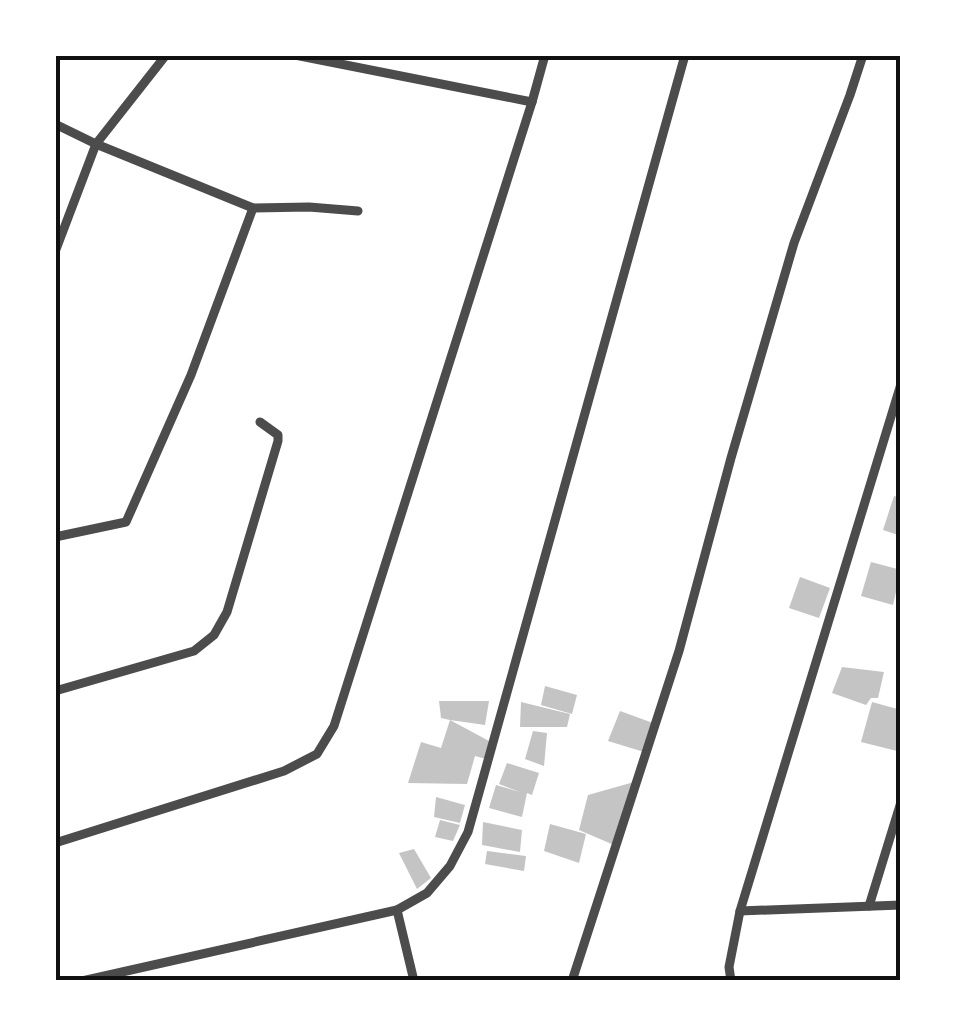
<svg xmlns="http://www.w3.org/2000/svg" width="956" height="1036" viewBox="0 0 956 1036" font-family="Raleway,sans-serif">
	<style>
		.building { fill: #c4c4c4 }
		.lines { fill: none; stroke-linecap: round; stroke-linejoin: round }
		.minor { stroke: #4c4c4c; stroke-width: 9 }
		.neatline { fill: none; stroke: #111; stroke-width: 4 }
	</style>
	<rect width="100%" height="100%" fill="#fff"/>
	<g class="building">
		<polygon points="894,496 901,498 901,536 883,530"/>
		<polygon points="871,562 901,570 893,605 861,596"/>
		<polygon points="800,577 830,588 819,618 789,608"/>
		<polygon points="842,667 884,672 878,698 871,698 866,705 832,693"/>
		<polygon points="545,686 577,695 572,714 541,705"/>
		<polygon points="439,701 489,701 485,725 450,720 489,741 486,759 475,756 467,784 408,783 421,742 441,748 450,720 441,718"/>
		<polygon points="521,702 570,714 567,727 520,727"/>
		<polygon points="872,702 901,710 901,738 897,751 861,742"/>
		<polygon points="620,711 653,723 644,752 608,741"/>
		<polygon points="533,731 547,733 544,766 525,759"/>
		<polygon points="507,763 539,773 532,795 527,793 522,817 489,808 496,785 520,792 499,784"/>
		<polygon points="634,782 614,845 579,830 588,795"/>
		<polygon points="436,797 465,805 460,823 434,817"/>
		<polygon points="440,820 460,825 453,841 435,837"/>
		<polygon points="483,822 522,830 520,852 482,845"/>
		<polygon points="550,824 586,834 579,863 544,851"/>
		<polygon points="414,849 431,878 417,889 399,853"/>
		<polygon points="487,851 526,856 524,871 485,864"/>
	</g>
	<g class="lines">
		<g class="minor">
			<polyline points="295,55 532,102"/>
			<polyline points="55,124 96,144 253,208 309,207 358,211"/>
			<polyline points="55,252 96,144 166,55"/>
			<polyline points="55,537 126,522 191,375 253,208"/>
			<polyline points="55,691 194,651 214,635 227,612 278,441 278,435 260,422"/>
			<polyline points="55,843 284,771 317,754 334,726 532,102 545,55"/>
			<polyline points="869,906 901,802"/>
			<polyline points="397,910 414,981"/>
			<polyline points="740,911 901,905"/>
			<polyline points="82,981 397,910 427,893 450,866 468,832 685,55"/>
			<polyline points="572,981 679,651 731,458 794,243 850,95 863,55"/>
			<polyline points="731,981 729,967 740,911 901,384"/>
		</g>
	</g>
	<rect width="956" height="1036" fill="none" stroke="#ffffff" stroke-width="115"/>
	<rect x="58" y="58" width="840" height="920" class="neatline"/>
</svg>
